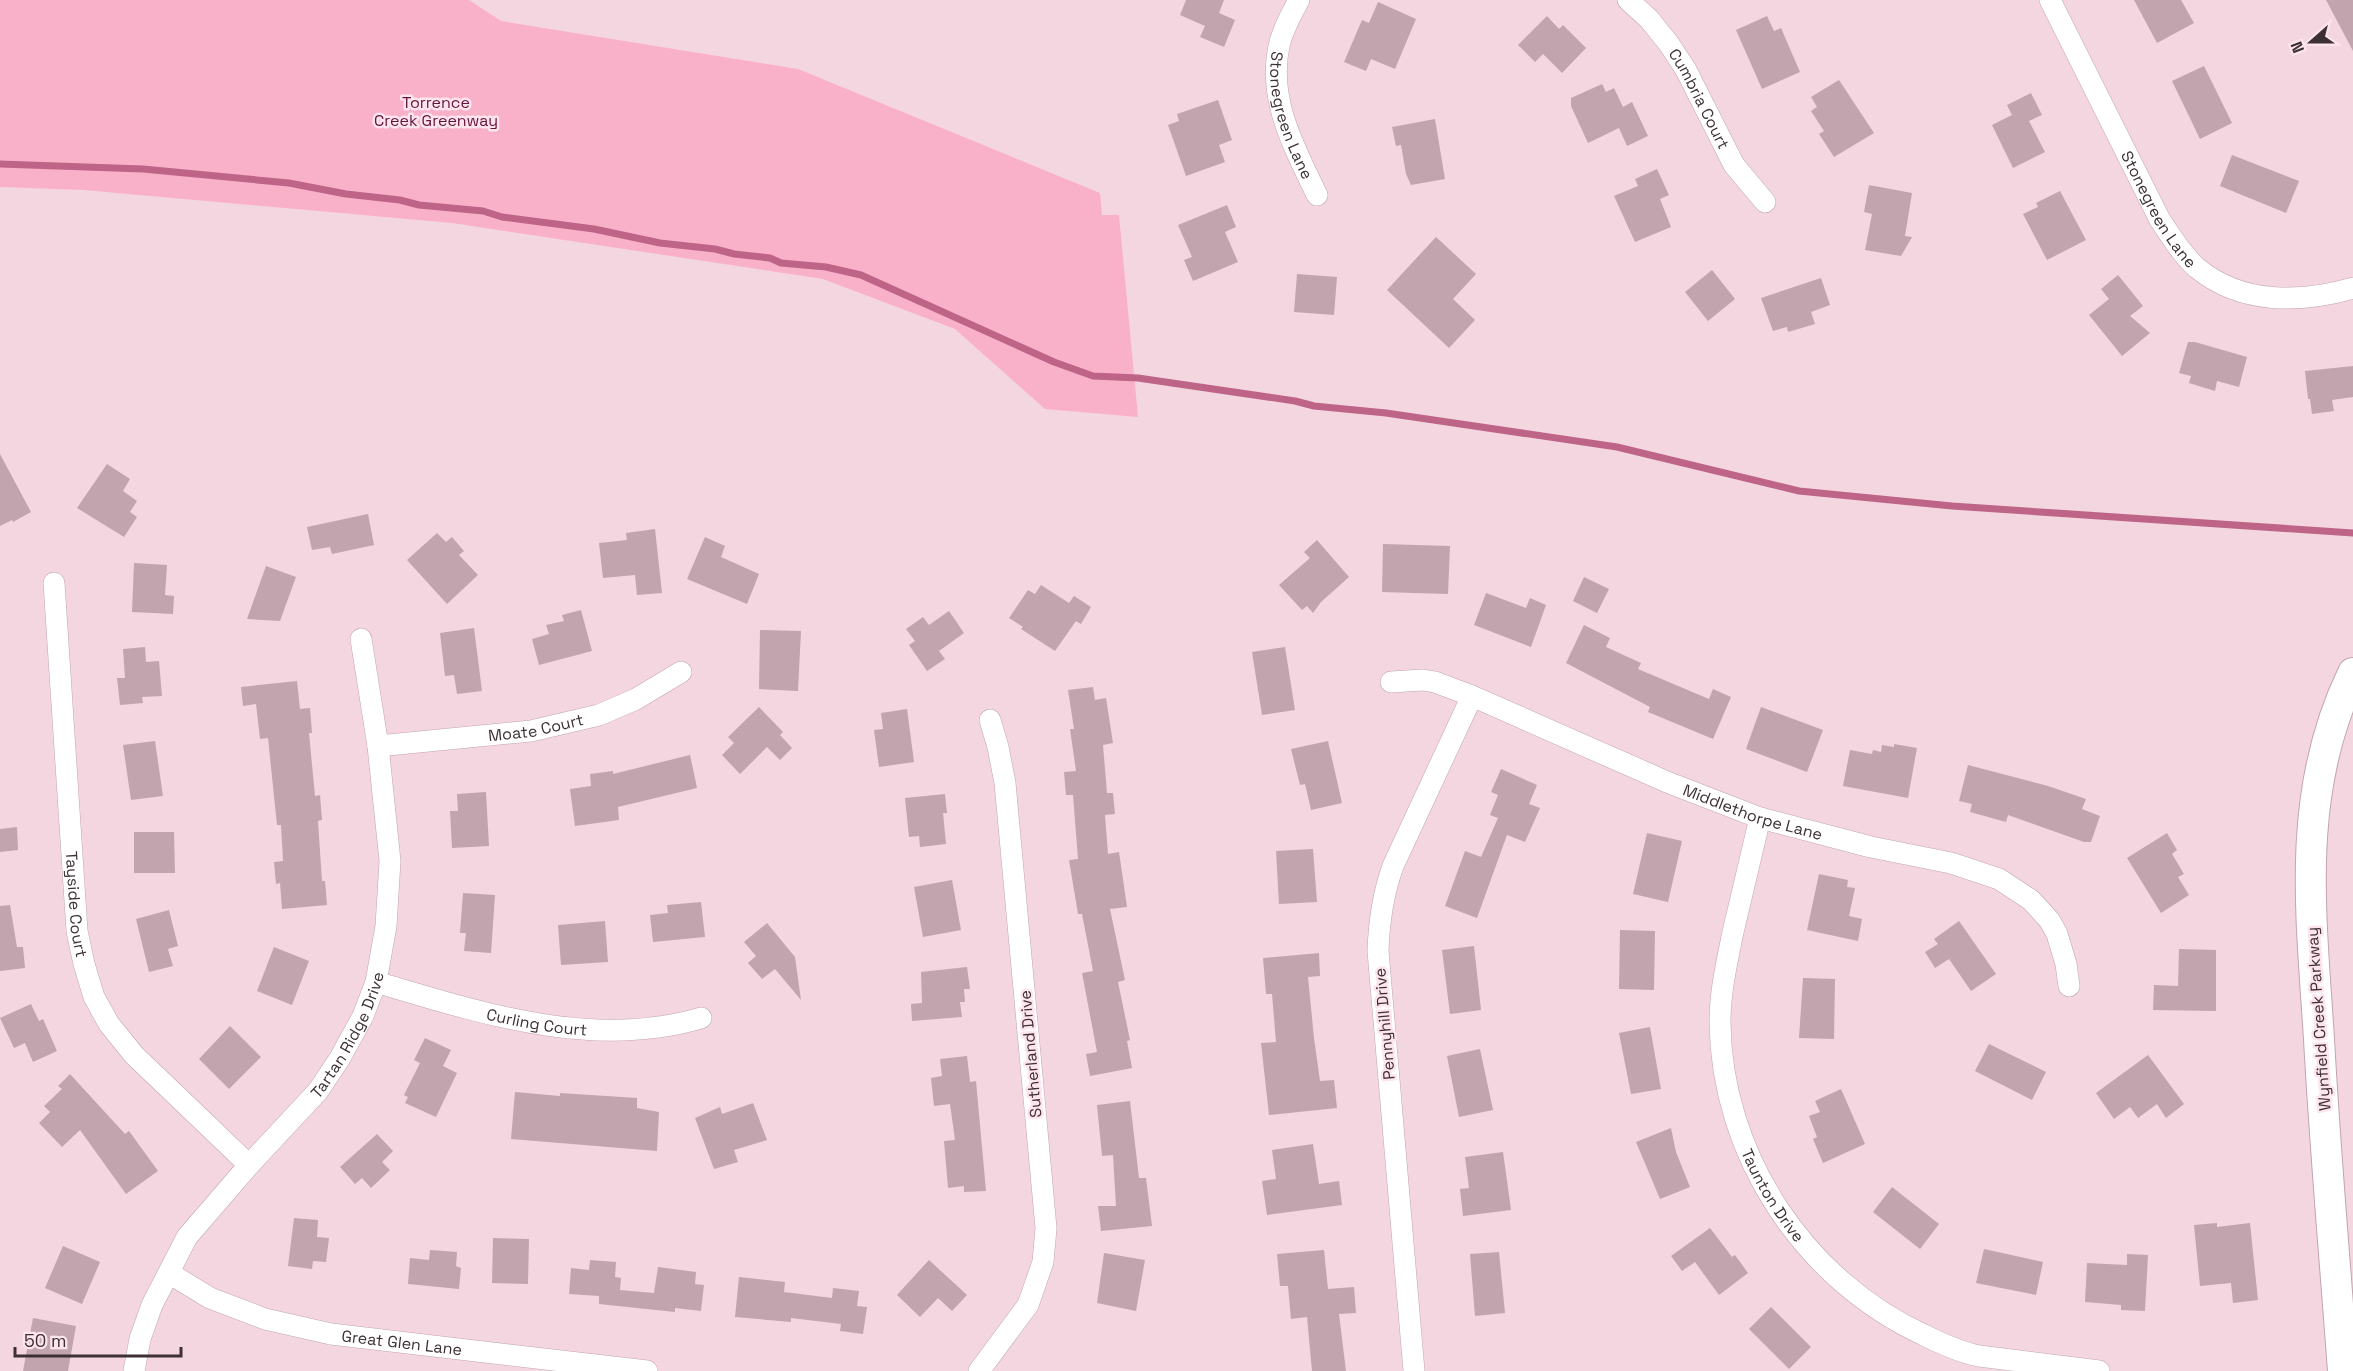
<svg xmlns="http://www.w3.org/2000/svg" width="2353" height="1371" viewBox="0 0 2353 1371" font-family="'Space Grotesk',sans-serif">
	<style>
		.green { fill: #f9b1ca }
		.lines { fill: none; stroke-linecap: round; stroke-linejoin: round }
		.stream { stroke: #bd6487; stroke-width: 7 }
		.building { fill: #c1a4ad }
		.street-casing { stroke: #c2a5ae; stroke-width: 22 }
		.secondary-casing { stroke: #c2a5ae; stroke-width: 32 }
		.street { stroke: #fff; stroke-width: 21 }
		.secondary { stroke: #fff; stroke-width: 30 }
		.labels { text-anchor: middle; stroke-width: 5; stroke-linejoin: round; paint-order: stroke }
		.street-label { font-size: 16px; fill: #3c3034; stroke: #fee5ed }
		.park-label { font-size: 16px; fill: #66133b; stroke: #fee5ed }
	</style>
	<rect width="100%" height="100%" fill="#f4d6e0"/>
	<polygon class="green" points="0,0 469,0 501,21 798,69 1100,193 1102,215 1119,215 1138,417 1045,409 955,329 823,279 452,223 84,190 0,187"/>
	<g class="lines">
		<polyline class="stream" points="0,164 143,169 289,183 346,194 400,200 419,205 483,211 502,217 594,229 660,243 715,249 734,254 770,258 781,263 826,267 861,275 1054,362 1093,376 1138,378 1295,401 1314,406 1386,413 1617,447 1799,491 1952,506 2353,533"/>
	</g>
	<g class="building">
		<polygon points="1186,0 1224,0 1219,13 1235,20 1224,47 1200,37 1205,26 1180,15"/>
		<polygon points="2134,0 2181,0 2194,23 2157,43"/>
		<polygon points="2326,0 2353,0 2353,51"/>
		<polygon points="1378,2 1416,19 1395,69 1371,59 1366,71 1344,62 1362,20 1369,23"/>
		<polygon points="1547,16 1559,29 1563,25 1586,48 1562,73 1543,54 1535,62 1518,45"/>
		<polygon points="1767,16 1774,31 1781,28 1800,72 1762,89 1736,30"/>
		<polygon points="2204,66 2232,123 2200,139 2172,81"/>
		<polygon points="1839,80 1874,133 1834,157 1819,134 1824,131 1811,111 1817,107 1811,97"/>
		<polygon points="1602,84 1606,92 1614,88 1623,107 1632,102 1648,136 1627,146 1619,128 1588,143 1571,106 1571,98"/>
		<polygon points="2031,93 2042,115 2029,121 2045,152 2013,168 1992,125 2012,115 2007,105"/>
		<polygon points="1218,100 1232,140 1219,145 1225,162 1186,176 1168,125 1179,121 1177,114"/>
		<polygon points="1435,119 1445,179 1411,185 1406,174 1401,145 1396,146 1392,127"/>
		<polygon points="2232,155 2299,181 2286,213 2220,186"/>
		<polygon points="1657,169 1669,195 1660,199 1671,227 1635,242 1614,196 1638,186 1635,179"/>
		<polygon points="1869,185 1912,193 1905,236 1912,237 1901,256 1865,250 1872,214 1864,212"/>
		<polygon points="2060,191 2086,240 2047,260 2023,214 2038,207 2036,203"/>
		<polygon points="1227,205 1236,227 1225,232 1238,262 1193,281 1184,260 1192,257 1178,225"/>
		<polygon points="1436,237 1476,274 1453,299 1475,320 1449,348 1387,290"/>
		<polygon points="1712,270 1735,299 1708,321 1685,292"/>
		<polygon points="1297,274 1337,277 1334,315 1294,312"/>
		<polygon points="2118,275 2143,306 2130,316 2150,333 2122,356 2089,315 2109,299 2101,289"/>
		<polygon points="1821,278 1830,305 1811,312 1815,324 1788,332 1787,327 1773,331 1761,298"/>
		<polygon points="2188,342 2195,342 2247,357 2239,387 2217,381 2215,391 2189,383 2191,376 2179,373"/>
		<polygon points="2353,366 2353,397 2332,400 2334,411 2312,414 2310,399 2308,399 2305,371"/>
		<polygon points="0,454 31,512 13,522 12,520 0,526"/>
		<polygon points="107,464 130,479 123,491 137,501 130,512 137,517 124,537 77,508"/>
		<polygon points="368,514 374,545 332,554 330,547 312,550 307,527"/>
		<polygon points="655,529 662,593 637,595 635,575 603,578 599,543 627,540 626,533"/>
		<polygon points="437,533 446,542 452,537 464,551 459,555 478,575 447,604 407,560"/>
		<polygon points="705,537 725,546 721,557 759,574 747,604 687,579"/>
		<polygon points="1317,540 1349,577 1321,602 1313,613 1307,606 1302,610 1279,585 1310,558 1304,552"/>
		<polygon points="1383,544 1450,546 1448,594 1382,592"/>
		<polygon points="134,563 167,565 165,595 174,596 173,614 132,612"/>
		<polygon points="266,566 296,577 280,621 247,619"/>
		<polygon points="1584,577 1609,589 1597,613 1573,601"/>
		<polygon points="1041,585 1069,603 1074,596 1091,607 1081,624 1076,621 1055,651 1021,629 1023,627 1009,618 1028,590 1035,594"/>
		<polygon points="1486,593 1526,608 1530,598 1546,605 1531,647 1474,625"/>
		<polygon points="581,610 592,651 539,665 532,639 549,634 546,625 564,621 562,615"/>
		<polygon points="949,611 964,633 939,651 945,659 927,671 909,645 915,641 906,629 923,617 929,625"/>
		<polygon points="1584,625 1610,638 1606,647 1641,663 1638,669 1709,699 1713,689 1731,697 1713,739 1648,712 1650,707 1566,663"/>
		<polygon points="474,628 482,691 457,694 454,675 445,676 440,633"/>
		<polygon points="760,630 801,631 798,691 759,689"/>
		<polygon points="145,647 146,662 159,661 162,696 142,697 143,703 120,705 117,678 125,678 123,649"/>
		<polygon points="1285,647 1295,710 1262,715 1252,652"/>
		<polygon points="297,681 300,709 310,708 312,733 309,733 315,796 320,795 322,820 318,821 322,881 325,881 327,905 282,909 280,883 276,884 274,862 283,861 281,825 277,825 268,738 260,739 256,704 243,706 241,687"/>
		<polygon points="1093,687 1095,700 1106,698 1113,743 1103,745 1107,793 1113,793 1115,814 1105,815 1108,854 1119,852 1127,907 1110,909 1125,980 1118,982 1130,1040 1127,1041 1132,1068 1090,1076 1086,1054 1097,1052 1082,973 1093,971 1082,914 1078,914 1069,860 1078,859 1073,795 1066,795 1064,772 1076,771 1070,729 1074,729 1068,690"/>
		<polygon points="759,707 783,732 780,735 792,748 780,760 767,747 740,774 722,755 734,743 728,737"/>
		<polygon points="1761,707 1823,730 1807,772 1746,749"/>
		<polygon points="907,709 914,762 879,767 874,730 883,729 881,713"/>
		<polygon points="155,741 163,796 131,800 123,745"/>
		<polygon points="1328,741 1342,803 1311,810 1305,784 1300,785 1291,749"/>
		<polygon points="1894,744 1917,748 1908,798 1843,786 1850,750 1872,754 1873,750 1881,752 1882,745 1894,747"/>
		<polygon points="690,755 697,788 618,807 619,820 575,826 570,789 591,786 590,774 613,771 613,774"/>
		<polygon points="1968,765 2048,786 2086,799 2082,809 2100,816 2091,842 2084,842 2008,815 2006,822 1970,812 1972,804 1959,801"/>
		<polygon points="1501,769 1537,785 1529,804 1540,808 1525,842 1507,835 1477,918 1445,906 1465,851 1481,857 1498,818 1490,815 1498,795 1491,792"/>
		<polygon points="486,792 489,846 452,848 450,811 458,811 457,794"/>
		<polygon points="945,794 947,813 943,813 946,844 920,847 919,836 909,837 905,798"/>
		<polygon points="17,827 18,850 0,852 0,829"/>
		<polygon points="134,832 174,832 175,873 134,873"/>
		<polygon points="1647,833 1682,841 1668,902 1633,894"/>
		<polygon points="2167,833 2177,850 2172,854 2184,874 2178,877 2189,895 2161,913 2127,858"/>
		<polygon points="1313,849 1317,902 1279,904 1276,851"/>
		<polygon points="1819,874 1848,880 1847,887 1855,888 1849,916 1862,919 1858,941 1807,930"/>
		<polygon points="952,880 961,930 923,937 914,887"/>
		<polygon points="463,893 495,895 491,953 464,951 466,933 460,933"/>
		<polygon points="701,902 705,937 653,942 650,915 668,913 667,905"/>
		<polygon points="10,905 17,947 23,947 25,968 0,971 0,906"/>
		<polygon points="169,910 178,946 168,949 173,966 149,972 136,919"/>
		<polygon points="605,921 608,962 561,965 558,925"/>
		<polygon points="1959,921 1996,974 1971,991 1949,959 1935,968 1925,952 1938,944 1934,939"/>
		<polygon points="767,923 795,957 801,1000 775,969 762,979 748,963 756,956 744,942"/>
		<polygon points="1620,930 1655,931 1654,990 1619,989"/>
		<polygon points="1474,946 1481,1010 1450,1014 1442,950"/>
		<polygon points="274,947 309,961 292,1005 257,991"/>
		<polygon points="2179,949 2216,950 2216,1011 2153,1010 2154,985 2178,986"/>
		<polygon points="1319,953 1320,976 1308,977 1314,1038 1320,1081 1334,1080 1337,1108 1269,1115 1261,1043 1276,1042 1272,994 1266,994 1263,958"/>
		<polygon points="967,967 970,989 964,989 965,1002 960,1002 962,1017 912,1021 911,1004 922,1003 921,972"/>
		<polygon points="1803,978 1835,979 1834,1039 1799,1038"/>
		<polygon points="31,1004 39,1021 43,1019 57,1051 33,1062 25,1043 14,1048 0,1018"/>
		<polygon points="230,1026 261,1057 229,1089 199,1059"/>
		<polygon points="1650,1027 1661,1089 1631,1094 1619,1033"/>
		<polygon points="425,1038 451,1050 443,1066 457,1073 436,1117 405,1103 408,1097 404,1095 420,1063 414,1060"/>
		<polygon points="1989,1044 2046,1072 2032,1100 1975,1071"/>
		<polygon points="1480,1049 1493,1110 1459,1117 1447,1056"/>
		<polygon points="2148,1055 2184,1104 2166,1118 2157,1104 2138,1118 2130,1107 2114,1119 2096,1093"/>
		<polygon points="967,1056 970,1082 976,1081 986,1191 964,1192 964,1186 948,1188 944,1141 955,1140 950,1104 934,1106 931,1078 942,1076 940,1059"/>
		<polygon points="70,1074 125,1134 129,1131 158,1171 126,1194 80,1130 62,1147 39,1123 50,1112 44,1106 62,1089 58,1086"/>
		<polygon points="1841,1089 1865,1144 1823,1163 1813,1139 1817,1137 1809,1116 1820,1112 1815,1101"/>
		<polygon points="515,1092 560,1096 560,1093 637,1098 637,1108 659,1112 657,1151 511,1139"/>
		<polygon points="1130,1101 1139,1178 1146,1178 1152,1226 1101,1231 1098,1206 1116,1206 1113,1155 1102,1156 1097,1105"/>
		<polygon points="753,1103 767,1140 734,1150 738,1162 714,1169 695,1118 720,1107 722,1114"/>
		<polygon points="1671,1128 1676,1152 1690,1187 1660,1199 1636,1142"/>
		<polygon points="377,1134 393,1151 382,1162 390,1170 371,1188 362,1178 355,1184 340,1167"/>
		<polygon points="1313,1144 1319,1184 1339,1181 1342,1205 1267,1215 1262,1181 1276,1179 1272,1150"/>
		<polygon points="1503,1152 1511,1210 1463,1216 1460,1189 1469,1188 1465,1157"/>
		<polygon points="1892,1187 1939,1224 1920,1249 1873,1212"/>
		<polygon points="294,1218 318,1220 317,1237 329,1238 326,1262 313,1261 312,1269 288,1266"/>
		<polygon points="2217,1223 2217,1227 2250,1223 2258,1300 2233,1303 2231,1283 2200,1286 2194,1225"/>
		<polygon points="1710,1228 1732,1257 1735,1255 1748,1273 1719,1295 1695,1262 1682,1271 1671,1256"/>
		<polygon points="493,1238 529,1239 528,1284 492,1283"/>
		<polygon points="63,1246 100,1262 82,1304 45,1288"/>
		<polygon points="1984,1249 2043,1262 2036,1295 1976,1283"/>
		<polygon points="430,1250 457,1252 456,1266 461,1268 459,1289 408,1284 410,1258 429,1260"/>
		<polygon points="1324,1250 1328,1289 1354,1287 1356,1313 1339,1314 1346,1371 1312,1371 1307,1317 1291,1319 1288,1286 1280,1286 1277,1254"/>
		<polygon points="1499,1252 1505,1313 1475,1316 1470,1254"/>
		<polygon points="1104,1253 1145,1260 1136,1311 1097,1303"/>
		<polygon points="2127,1254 2148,1255 2145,1311 2121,1310 2121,1305 2085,1302 2087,1263 2127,1265"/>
		<polygon points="590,1260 616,1262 615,1277 621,1278 620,1290 654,1293 658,1267 696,1272 695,1284 704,1285 701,1311 675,1308 675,1312 599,1304 599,1296 569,1294 571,1268 589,1270"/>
		<polygon points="929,1260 967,1295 952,1311 938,1298 920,1317 897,1295"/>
		<polygon points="739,1277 785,1282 784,1292 832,1298 833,1288 859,1291 857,1306 867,1307 863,1334 840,1331 841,1324 791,1318 791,1322 735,1317"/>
		<polygon points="1771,1307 1811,1347 1789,1369 1749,1329"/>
		<polygon points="33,1318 76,1326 68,1371 23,1371"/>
	</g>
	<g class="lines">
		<g class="street-casing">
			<g id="street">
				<path id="s1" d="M1299,0C1292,13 1284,27 1280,42C1266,97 1294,147 1317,195"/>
				<path id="s2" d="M1628,0L1649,19L1669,44L1686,70L1734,165L1765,202"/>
				<path id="s3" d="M2050,0L2160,220C2171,236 2182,255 2197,268C2242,305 2301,303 2353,288"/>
				<path id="s4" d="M54,583L77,931L84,964L94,997L109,1024L134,1055L249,1165"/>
				<path id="s5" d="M1391,682L1423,680L1435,682L1472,696L1667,782L1760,818L1871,847L1951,863L1999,879L2031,900L2050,921L2057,934L2066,964L2069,986"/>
				<path id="s6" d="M378,746L531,731L599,715L636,699L681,672"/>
				<path id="s7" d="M1760,818C1751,856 1742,894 1733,932C1727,962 1720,991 1720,1022C1721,1154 1804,1280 1924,1335C1942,1344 1959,1352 1979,1356L2099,1371"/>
				<path id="s8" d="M376,982C480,1013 593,1050 701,1018"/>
				<path id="s9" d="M169,1273L210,1298L265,1319L331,1334L647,1371"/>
				<path id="s10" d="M134,1371L140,1339L152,1305L187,1237L249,1165L318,1091L340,1058L363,1016L376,982L386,926L390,861L378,746L361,639"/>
				<polyline points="979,1371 1028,1305 1043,1262 1046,1228 1005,783 998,747 990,720"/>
				<path d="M1414,1371L1378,951C1379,921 1383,894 1393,866L1472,696"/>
			</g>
		</g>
		<g class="secondary-casing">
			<path id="secondary" d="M2343,1371C2335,1261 2325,1150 2319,1039C2311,912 2295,792 2353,673"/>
		</g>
		<use href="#street" class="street"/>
		<use href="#secondary" class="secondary"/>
	</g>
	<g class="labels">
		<g class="street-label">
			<text dy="6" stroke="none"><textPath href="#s2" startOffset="123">Cumbria Court</textPath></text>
			<text dy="6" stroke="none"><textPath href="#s1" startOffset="122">Stonegreen Lane</textPath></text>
			<text dy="6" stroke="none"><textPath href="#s3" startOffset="236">Stonegreen Lane</textPath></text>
			<text dy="6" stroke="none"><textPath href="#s6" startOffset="159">Moate Court</textPath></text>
			<text dy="6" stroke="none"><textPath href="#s5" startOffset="388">Middlethorpe Lane</textPath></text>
			<text dy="6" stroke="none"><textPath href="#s4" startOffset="322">Tayside Court</textPath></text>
			<text transform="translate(2318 1019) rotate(-94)" y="6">Wynfield Creek Parkway</text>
			<text dy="6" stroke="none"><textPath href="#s8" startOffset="166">Curling Court</textPath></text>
			<text transform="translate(1384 1024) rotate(-95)" y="6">Pennyhill Drive</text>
			<text dy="6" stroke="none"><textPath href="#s10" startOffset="405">Tartan Ridge Drive</textPath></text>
			<text transform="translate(1030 1054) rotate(-95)" y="6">Sutherland Drive</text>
			<text dy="6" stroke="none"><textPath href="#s7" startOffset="392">Taunton Drive</textPath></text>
			<text dy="6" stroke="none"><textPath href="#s9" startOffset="246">Great Glen Lane</textPath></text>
		</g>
		<g class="park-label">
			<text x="436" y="108">Torrence<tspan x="436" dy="18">Creek Greenway</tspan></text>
		</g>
	</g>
	<g transform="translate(2311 42) rotate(249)" stroke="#fee5ed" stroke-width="4.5" paint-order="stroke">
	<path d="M0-4.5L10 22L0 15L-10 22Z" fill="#3c3034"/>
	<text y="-9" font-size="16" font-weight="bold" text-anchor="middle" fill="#3c3034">N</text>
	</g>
	<path d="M15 1347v9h166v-9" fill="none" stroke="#3c3034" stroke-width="3"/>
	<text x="24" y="1347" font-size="18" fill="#3c3034" stroke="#fee5ed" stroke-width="4.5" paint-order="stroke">50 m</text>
</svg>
